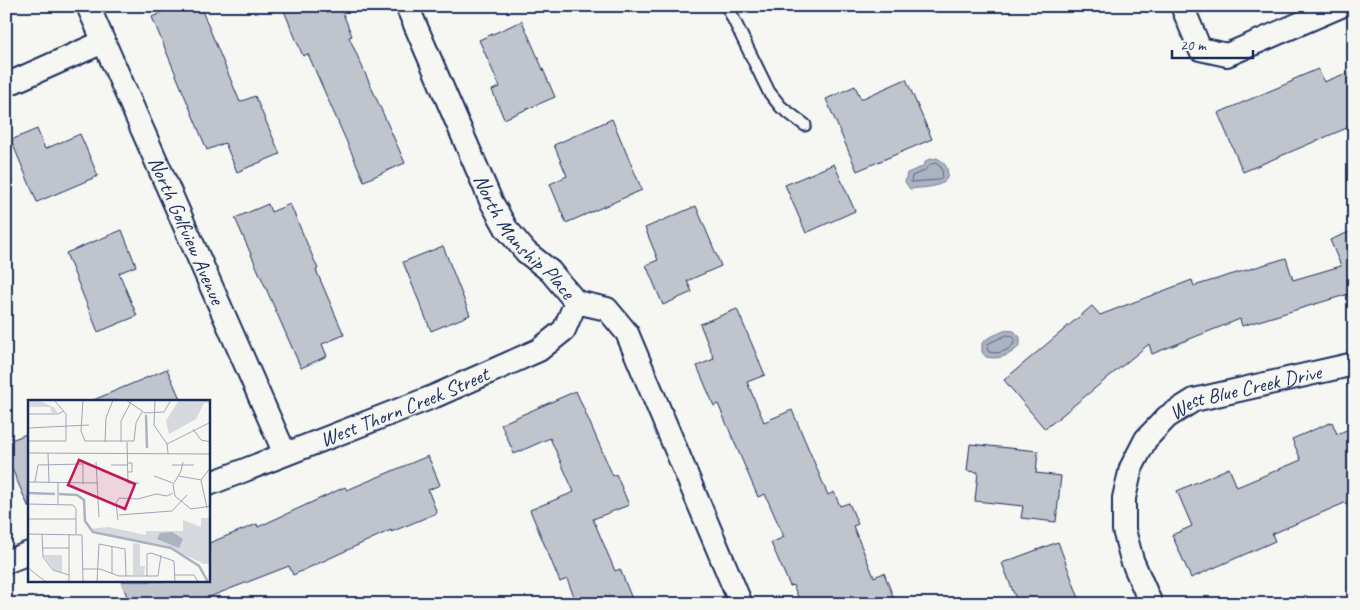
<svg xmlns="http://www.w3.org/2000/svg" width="1360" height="610" viewBox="0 0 1360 610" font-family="Caveat,sans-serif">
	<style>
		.water { fill: #abb2c0; stroke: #717e99 }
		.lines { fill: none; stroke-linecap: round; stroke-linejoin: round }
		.shore { stroke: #556385; stroke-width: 1 }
		.building { fill: #c0c4cd; stroke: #1b2f5e }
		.lane-casing { stroke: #1b2f5e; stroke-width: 15 }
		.street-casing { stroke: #1b2f5e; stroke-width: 26 }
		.lane { stroke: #f6f6f2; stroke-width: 11 }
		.street { stroke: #f6f6f2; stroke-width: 22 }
		.labels { text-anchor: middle; stroke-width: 4.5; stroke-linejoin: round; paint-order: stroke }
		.street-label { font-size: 21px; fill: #1b2f5e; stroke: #f6f6f2 }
		.inset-river { fill: none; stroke: #abb2c0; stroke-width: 2.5 }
		.inset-road { fill: none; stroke: #9ea6b7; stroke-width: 1 }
		.view { fill: #c2185b; fill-opacity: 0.15; stroke: #c2185b; stroke-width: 2.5 }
		.inset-edge { fill: none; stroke: #1b2f5e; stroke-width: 2.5 }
	</style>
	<rect width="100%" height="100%" fill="#f6f6f2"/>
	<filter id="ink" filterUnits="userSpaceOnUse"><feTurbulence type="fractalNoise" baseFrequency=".02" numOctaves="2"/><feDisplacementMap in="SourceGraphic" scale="10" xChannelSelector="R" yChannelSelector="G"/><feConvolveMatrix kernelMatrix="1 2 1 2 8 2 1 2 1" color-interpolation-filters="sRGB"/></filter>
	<g filter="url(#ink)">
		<g class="water">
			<path d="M937,158C942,161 945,163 947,169C953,189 922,187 910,189L905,182L907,173L922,167L927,160Z"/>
			<path d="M1006,330L1014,331L1020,337V345C1012,355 999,360 986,357L982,352V343L988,338Z"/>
		</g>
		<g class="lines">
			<g class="shore">
				<path d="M935,163L941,167C943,173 944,177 938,180L911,182L912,176L924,171L930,165Z"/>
				<path d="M1007,335L1012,336L1015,339C1014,350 998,355 989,352L987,349L988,344Z"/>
			</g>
		</g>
		<g class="building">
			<polygon points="176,6 200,6 240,102 255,96 280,154 237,172 225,143 207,150 152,17"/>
			<polygon points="282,6 340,6 352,36 349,37 405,163 364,181 308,54 303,56"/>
			<polygon points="522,21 555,97 504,119 492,90 500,87 479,40"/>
			<polygon points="1318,69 1324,82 1354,70 1354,125 1243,172 1218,113 1293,81 1292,80"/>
			<polygon points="906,79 932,139 857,171 826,99 855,86 861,99"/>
			<polygon points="612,119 642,190 566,223 550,184 567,176 554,145"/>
			<polygon points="37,129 45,149 80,134 98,176 37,202 11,140"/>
			<polygon points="834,164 855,211 806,233 785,185"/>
			<polygon points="268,204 271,212 290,204 318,269 316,270 344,335 322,344 327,356 301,368 235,218"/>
			<polygon points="696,206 721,266 687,281 692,292 663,305 646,265 658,260 645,228"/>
			<polygon points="122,230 136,266 119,273 137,316 98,332 66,253"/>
			<polygon points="1354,230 1354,297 1352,293 1242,326 1240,319 1152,354 1149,344 1045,429 1004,380 1092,306 1100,315 1192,280 1194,286 1286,258 1293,280 1341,266 1330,240"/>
			<polygon points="443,246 470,315 431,331 403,262"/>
			<polygon points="737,309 765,375 747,382 764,422 792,410 828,495 834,492 840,506 849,503 858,524 853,526 874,577 884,573 896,604 801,604 793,585 790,586 771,543 784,537 765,494 758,497 718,404 714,406 697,366 714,359 700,324"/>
			<polygon points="167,369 181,401 91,401"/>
			<polygon points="576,391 613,476 616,474 629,505 593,519 615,571 620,569 634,604 577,604 567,579 560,582 530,510 574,492 550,438 514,454 501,424"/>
			<polygon points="1332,422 1337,434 1354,427 1354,499 1272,534 1275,541 1191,578 1172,535 1192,526 1177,491 1229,468 1237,487 1301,460 1292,439"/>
			<polygon points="29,433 29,508 6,455 6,442"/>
			<polygon points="970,444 1038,451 1036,473 1061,476 1056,522 1021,518 1023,506 975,501 978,472 967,471"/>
			<polygon points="428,456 440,485 428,490 437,513 391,532 391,530 293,575 289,566 191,604 130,604 121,581 209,581 209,543 257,524 258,527 345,487 347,490"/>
			<polygon points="1058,542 1081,604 1018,604 1002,563"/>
		</g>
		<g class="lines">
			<g class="lane-casing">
				<polyline id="lane" points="727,6 769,92 781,107 805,125"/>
			</g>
			<g class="street-casing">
				<g id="street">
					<path id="s1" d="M88,6L285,454"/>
					<path id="s2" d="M407,6L491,201L506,228L526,252L550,271L576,302L607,309L627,333L741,604"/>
					<polyline points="1182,6 1200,49 1227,55 1341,6"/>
					<polyline points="6,85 103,42"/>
					<path id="s3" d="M209,484L435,396L539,350L564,330L576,302"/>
					<polyline points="6,562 29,553"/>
					<path id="s4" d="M1151,604L1132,560L1124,530V498L1131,468L1146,439L1167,417L1194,400L1354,364"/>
				</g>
			</g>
			<use href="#lane" class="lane"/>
			<use href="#street" class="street"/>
		</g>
	</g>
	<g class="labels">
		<g class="street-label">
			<text dy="7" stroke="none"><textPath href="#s1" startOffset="245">North Golfview Avenue</textPath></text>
			<text dy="7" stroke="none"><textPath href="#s2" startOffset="261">North Manship Place</textPath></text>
			<text dy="7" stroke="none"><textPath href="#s4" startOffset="288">West Blue Creek Drive</textPath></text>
			<text dy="7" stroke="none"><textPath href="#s3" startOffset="210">West Thorn Creek Street</textPath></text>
		</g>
	</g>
	<g transform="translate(28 400)">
		<rect width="182" height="182" fill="#f6f6f2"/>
		<path d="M1,0H10L27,8L29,13H24L22,7H1ZM151,0H182V3H176L168,19L141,34L138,21ZM173,118H182V164H176L136,145L73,134L61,129L80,127L118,135V131H155V120L173,127ZM105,143L112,144V166H117L116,175H105ZM15,155H34V173L26,170Z" fill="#d6d9dd"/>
		<path d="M144,132L155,139L151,148L129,139L132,133Z" fill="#abb2c0"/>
		<path class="inset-river" d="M118,15L119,48M0,93L27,94M31,94L49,95L56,100L57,121L65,132L143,148L171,166L180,182"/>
		<path class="inset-road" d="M55,0L53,31L57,41H106L108,23L114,12M98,0L117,13L136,12L143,0M127,0L126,25L139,44L140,53M0,14H30L36,11M0,28L61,25M165,29L173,40L183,42M0,41H38V14L26,0M77,42L78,18L85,0M93,42V21L104,0M99,42L100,83H111M139,44L183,22M0,53L183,54M20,53L21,83M55,60V84M68,62L71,117M155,62L153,71L145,85L147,96L163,109L183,106M100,63H104V72H100M83,65H100M144,65H166M126,76L145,83M151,76L173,80M173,80L179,108M173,80L183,67M0,82L70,83M7,82L10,65L55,64M0,104L45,105L48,109V134M30,104V83M91,115L144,111L159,95M0,119H48M90,120L88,103L91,98L110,99L128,94L139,96L145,93M0,134L54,135L55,182M14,134L15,157L25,170L41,175M14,148H41M0,168L18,182M55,169H72L91,176H130L133,155M84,174V146M147,175H166L170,182M119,176V154L123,153L146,161L147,182M41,182V134M69,182L71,144L97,149L98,176"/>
		<path class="view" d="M51,60L107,84L97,109L40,85Z"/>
		<rect width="182" height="182" class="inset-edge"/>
	</g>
	<rect width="1360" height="610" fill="none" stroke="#f6f6f2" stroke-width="25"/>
	<rect x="12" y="12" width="1335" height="585" fill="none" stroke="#1b2f5e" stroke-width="2" filter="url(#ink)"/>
	<path d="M1172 50v8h81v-8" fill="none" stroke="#1b2f5e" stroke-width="2.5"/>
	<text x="1180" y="50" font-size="15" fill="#1b2f5e" stroke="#f6f6f2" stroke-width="4" paint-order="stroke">20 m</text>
</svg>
